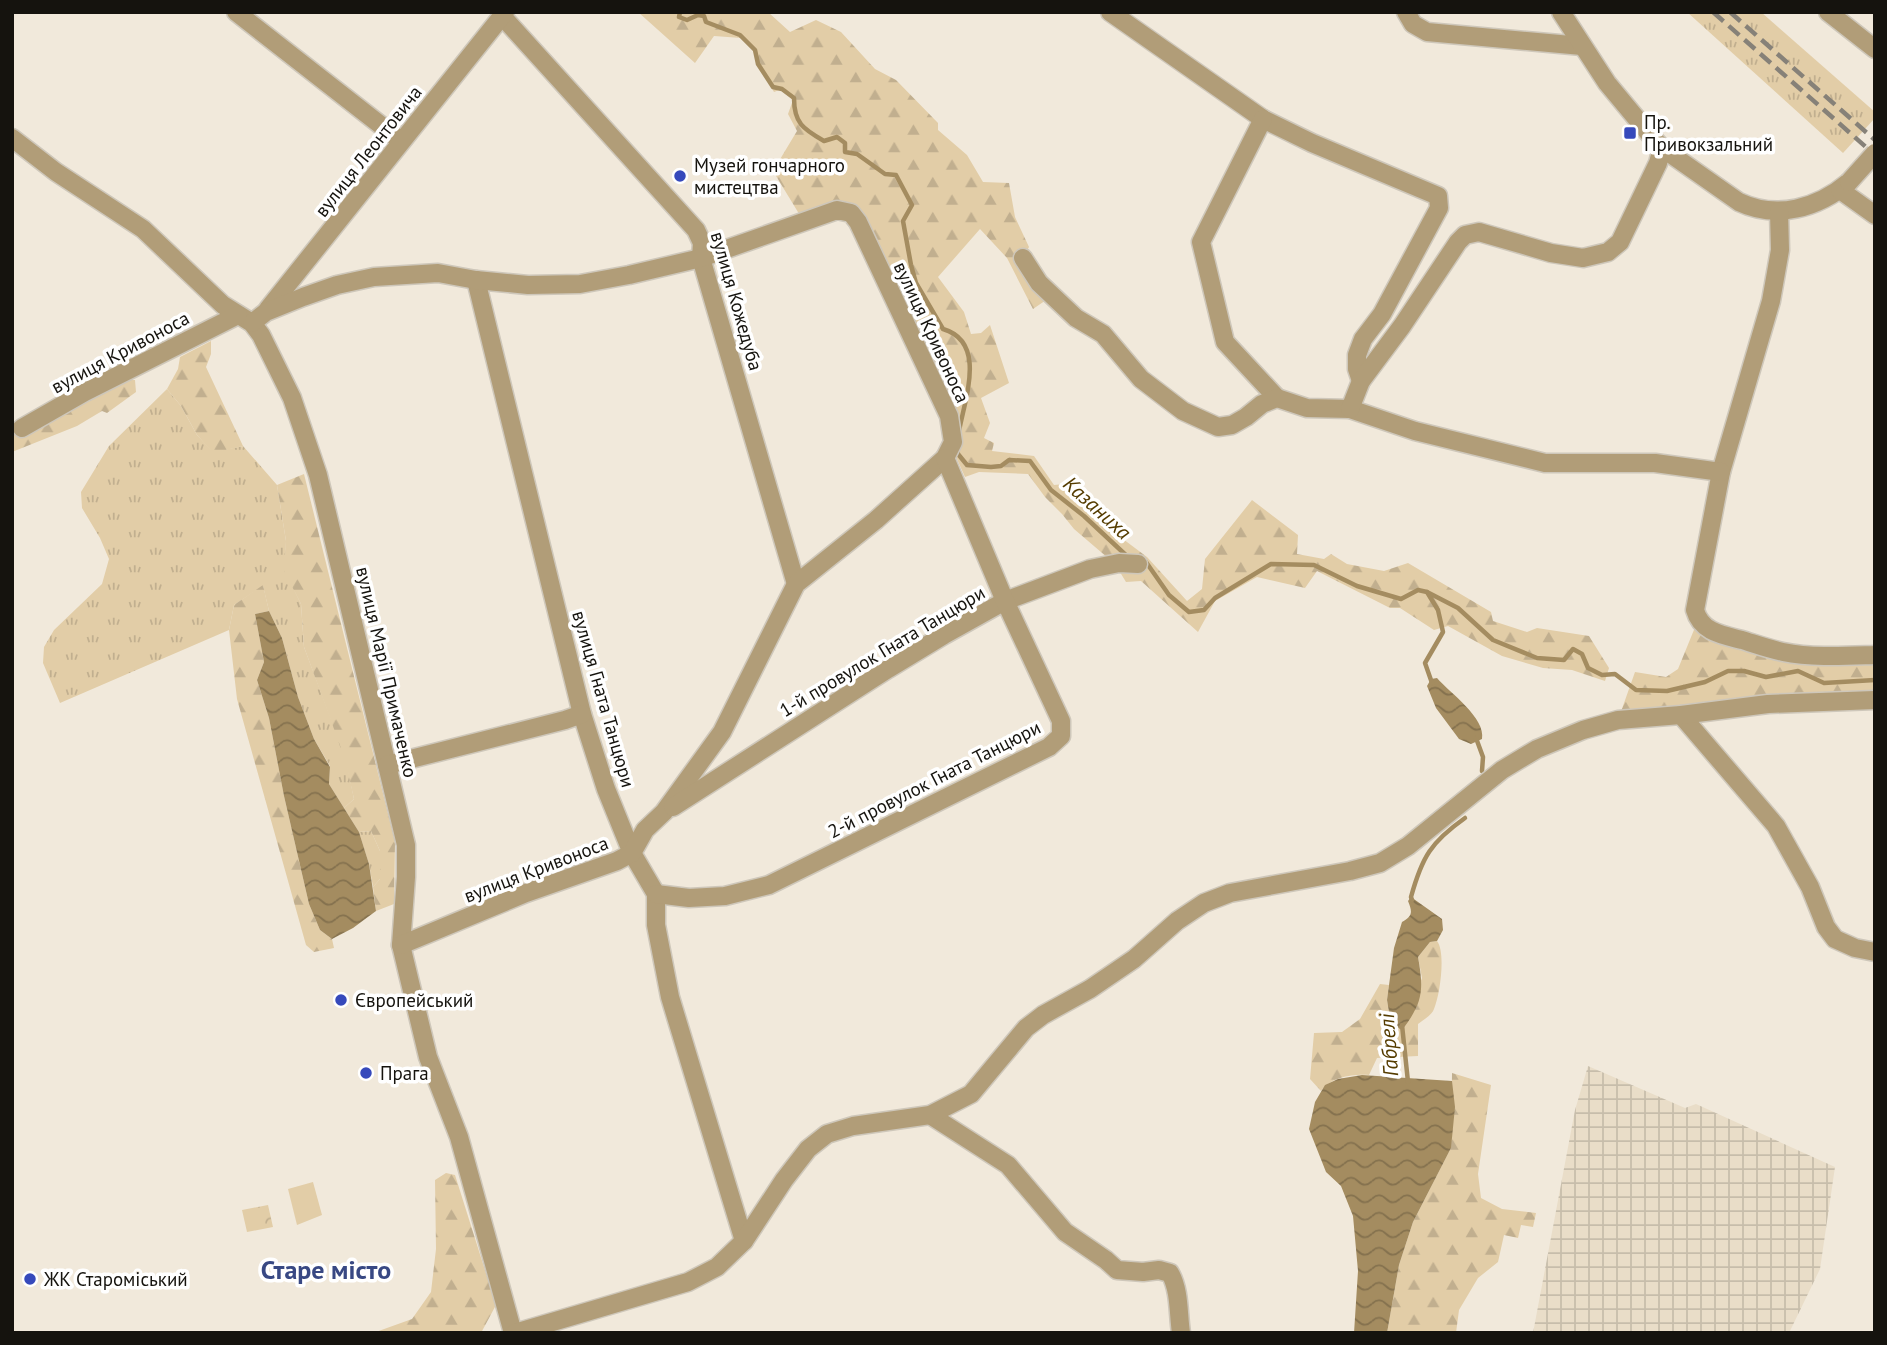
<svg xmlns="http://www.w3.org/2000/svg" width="1887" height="1345" viewBox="0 0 1887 1345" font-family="'PT Sans',sans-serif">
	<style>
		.industrial { fill: url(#industrial-grid) }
		.grass { fill: url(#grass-tufts) }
		.forest { fill: url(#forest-firs) }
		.park { fill: url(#park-crowns) }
		.pitch { fill: #e2cda7 }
		.water { fill: url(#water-waves) }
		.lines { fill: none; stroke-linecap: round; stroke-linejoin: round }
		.stream { stroke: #a48c60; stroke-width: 4.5 }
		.minor-casing { stroke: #cec7ba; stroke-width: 21 }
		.minor { stroke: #b19d78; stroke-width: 18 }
		.rail { stroke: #868178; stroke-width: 4.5; stroke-dasharray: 14 7; stroke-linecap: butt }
		.minor-bridge-casing { stroke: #cec7ba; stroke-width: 21; stroke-linecap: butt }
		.minor-bridge { stroke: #b19d78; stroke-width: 18 }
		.poi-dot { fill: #3649bb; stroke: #fff; stroke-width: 2.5 }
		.labels { text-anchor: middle; stroke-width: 7; stroke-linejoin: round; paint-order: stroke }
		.poi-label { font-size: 19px; fill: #15130e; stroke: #fff; text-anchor: start }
		.street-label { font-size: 19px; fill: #15130e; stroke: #fff }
		.water-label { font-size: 21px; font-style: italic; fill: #553c00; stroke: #fff }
		.district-label { font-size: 26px; font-weight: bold; fill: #384883; stroke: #fff }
	</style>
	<defs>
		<pattern id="industrial-grid" width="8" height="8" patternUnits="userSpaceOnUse" patternTransform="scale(1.75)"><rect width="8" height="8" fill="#e9ddc8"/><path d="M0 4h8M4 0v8" fill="none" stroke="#c7bdab"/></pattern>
		<pattern id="grass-tufts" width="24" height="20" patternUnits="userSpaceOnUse" patternTransform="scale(1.75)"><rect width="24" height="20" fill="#e2cda7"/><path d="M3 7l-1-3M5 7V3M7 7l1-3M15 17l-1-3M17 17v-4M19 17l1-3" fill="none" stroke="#c1af8f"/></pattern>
		<pattern id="forest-firs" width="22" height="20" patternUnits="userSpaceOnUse" patternTransform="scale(1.75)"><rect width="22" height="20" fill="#e2cda7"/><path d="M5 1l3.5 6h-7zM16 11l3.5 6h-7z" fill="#c1af8f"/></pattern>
		<pattern id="park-crowns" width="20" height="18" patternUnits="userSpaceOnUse" patternTransform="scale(1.75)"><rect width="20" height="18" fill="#e2cda7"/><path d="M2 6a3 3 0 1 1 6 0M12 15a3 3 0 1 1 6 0" fill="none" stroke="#c1af8f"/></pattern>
		<pattern id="water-waves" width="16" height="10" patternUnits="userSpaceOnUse" patternTransform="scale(1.75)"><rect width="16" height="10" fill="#a48c60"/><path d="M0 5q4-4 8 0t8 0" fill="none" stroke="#84714e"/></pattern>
	</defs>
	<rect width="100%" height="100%" fill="#f1e9db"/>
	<polygon class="industrial" points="1588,1066 1685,1108 1696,1104 1835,1167 1820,1269 1789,1333 1533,1333 1575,1110"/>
	<g class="grass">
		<polygon points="1687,12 1761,12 1875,112 1875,118 1843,153"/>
		<polygon points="167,389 181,406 197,435 213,452 243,446 277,485 286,541 285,571 301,604 304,647 346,759 354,799 344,808 329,784 330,766 314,739 298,697 282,638 269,611 263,586 234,605 229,630 60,703 43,663 44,647 54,630 102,584 109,559 100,538 82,508 81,492 109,446"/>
		<polygon points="371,831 380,851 380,879 373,887 369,864 359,832"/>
	</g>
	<g class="forest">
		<polygon points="638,12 768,12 790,32 816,20 841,32 875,69 896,80 938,123 938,130 967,155 983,182 1009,183 1015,217 1029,247 1023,258 1052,296 1033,309 1007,258 980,229 938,277 964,312 971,334 981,333 990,325 1009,383 981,398 990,423 984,438 994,443 992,451 1034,456 1054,485 1064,484 1095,518 1147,557 1187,601 1202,589 1205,559 1252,500 1298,535 1297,554 1324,559 1331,554 1347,564 1384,571 1408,563 1491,612 1493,621 1527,632 1537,628 1589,636 1609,668 1605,681 1572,670 1543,668 1502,656 1448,626 1434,630 1400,608 1390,608 1317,571 1305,588 1257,577 1215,601 1198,632 1141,581 1126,582 1115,564 1074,529 1062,514 1045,497 1028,474 979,472 965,477 951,446 953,442 851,213 804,222 773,171 797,131 788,114 793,100 782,89 774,92 755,59 755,50 741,38 714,36 695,63"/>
		<polygon points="211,341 211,354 206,367 243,446 213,453 197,435 181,406 167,389 178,369 180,357"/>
		<polygon points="118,380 135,380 136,392 107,413 102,411 77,426 12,452 12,432 19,436"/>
		<polygon points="304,474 395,842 394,904 376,911 373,887 380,879 380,851 371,831 359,832 344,808 354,799 345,759 304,647 301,604 284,571 286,541 277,485"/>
		<polygon points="263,585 269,611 255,614 264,662 257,680 269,718 284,796 309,904 320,930 332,939 334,948 314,952 306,945 237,699 229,630 234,605"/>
		<polygon points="1698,620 1785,652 1875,655 1875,700 1618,720 1635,672 1666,677 1678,669"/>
		<path d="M1437,941C1446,952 1440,995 1434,1009C1432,1015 1423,1020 1418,1024V1056L1377,1058L1369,1075C1353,1074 1331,1077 1321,1091L1310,1079L1314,1033L1342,1032L1360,1019L1380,984L1389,985L1387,1000L1391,1024L1402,1029L1422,978L1418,957L1430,942Z"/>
		<polygon points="1452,1073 1491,1085 1478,1174 1481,1198 1502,1209 1536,1213 1533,1227 1521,1225 1518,1238 1504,1235 1498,1262 1478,1278 1459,1310 1456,1333 1387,1333 1399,1265 1413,1222 1451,1148"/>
		<polygon points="446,1173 455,1175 496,1305 481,1333 373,1333 412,1319 431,1292 436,1249 435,1180"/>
	</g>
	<polygon class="park" points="268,1205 273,1227 247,1232 242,1210"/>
	<polygon class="pitch" points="313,1182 322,1215 297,1225 288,1189"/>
	<g class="water">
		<polygon points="269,611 282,638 298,697 314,739 330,767 329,784 359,832 369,864 376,911 353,928 332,939 320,930 309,904 284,796 269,718 257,680 264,662 255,614"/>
		<path d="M1437,678C1450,693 1486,718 1482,739L1471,744L1459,739L1436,708L1427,686L1431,679Z"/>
		<path d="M1411,897L1442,919L1443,930L1437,941L1430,942L1418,957C1424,990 1423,1003 1402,1030L1391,1024L1387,1000L1394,948L1402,922C1412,916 1413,913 1408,901Z"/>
		<polygon points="1362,1075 1452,1081 1455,1107 1451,1148 1413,1222 1399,1265 1387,1333 1354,1333 1358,1271 1353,1216 1341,1186 1326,1172 1309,1129 1315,1102 1325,1085 1338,1079"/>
	</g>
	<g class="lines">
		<g class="stream">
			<path d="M680,12L679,17L687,20L698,15L704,16L706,22L740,35L755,50L758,64L773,87L782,89L794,98C794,123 803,129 824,141L837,137L845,143V152L857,154L885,174L896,175L912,205L903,221L911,265L916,283L943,329C987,342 965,398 959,431"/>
			<polyline points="957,447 958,454 967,465 991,467 1001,466 1009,460 1030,461 1051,490 1084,516 1129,558"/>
			<polyline points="1140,560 1146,562 1169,595 1189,612 1204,610 1215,598 1271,564 1314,565 1357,586 1401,599 1418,590 1427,592 1458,608 1493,640 1537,658 1564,660 1573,649 1582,654 1588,668 1602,675 1615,674 1636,690 1667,691 1705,682 1728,671 1744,671 1766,677 1798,671 1824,683 1875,680"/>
			<polyline points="1427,592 1438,610 1443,632 1425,663 1432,683"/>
			<polyline points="1476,738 1483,757 1482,771"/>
			<path d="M1412,900L1411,897C1422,857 1431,842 1465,818"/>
			<polyline points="1402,1025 1408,1082"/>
		</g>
		<g class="minor-casing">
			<g id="minor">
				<polyline points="236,12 401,141"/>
				<polyline points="505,12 502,16 696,230 702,243 701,258 796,584"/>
				<polyline points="1110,12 1263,119 1312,143 1438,196 1439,208 1382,314 1363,339 1357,355 1357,369 1361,381"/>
				<polyline points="1406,12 1413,24 1427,32 1582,46"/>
				<path d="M1561,12L1607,83L1651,136L1662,148L1739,202C1777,220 1818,208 1849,182"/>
				<polyline points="1828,12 1875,49"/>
				<polyline points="1263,119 1201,242 1225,342 1277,398"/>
				<polyline points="12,138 56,172 143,229 223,305 252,323 261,335 292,398 318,475 406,845 406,877 401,945 428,1057 459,1137 513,1333"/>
				<polyline points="1840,190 1875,215"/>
				<path d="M1779,211L1780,250L1771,301L1721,472L1695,610C1701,632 1722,635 1742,640C1755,644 1769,649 1783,652C1813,658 1845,656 1875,655"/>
				<polyline points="1023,258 1039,283 1076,318 1103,334 1141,379 1183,411 1218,427 1232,425 1246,417 1262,404 1277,398 1307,408 1350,409 1415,431 1545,463 1655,463 1721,472"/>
				<polyline points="476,280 582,714 606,789 632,853 656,894 656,925 670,997 744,1241"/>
				<polyline points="268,309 502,16"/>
				<polyline points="252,323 266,312 303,297 337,285 374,277 438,273 476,280 528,285 580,284 629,275 701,258 837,210 851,213 858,222 949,416 953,442 945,458 876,520 796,584 722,732 664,812 645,830 632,853 617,861 526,893 401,945"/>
				<polyline points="1350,409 1361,381 1402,326 1458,242 1465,235 1479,232 1551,253 1583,258 1608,252 1620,242 1658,163 1662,148"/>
				<polyline points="22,428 85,392 238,315"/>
				<polyline points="1681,715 1776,826 1810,887 1826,927 1835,939 1855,948 1875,952"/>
				<polyline points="387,765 565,720 582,714"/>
				<polyline points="673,807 888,669 944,635 1005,601 1090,569 1119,563 1138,564"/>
				<polyline points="656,894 689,898 725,896 769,885 1049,747 1061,736 1061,721 1005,601 945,458"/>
				<path d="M930,1115L1008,1165L1065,1232L1106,1260L1117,1270L1143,1272L1159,1270L1170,1273C1180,1291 1178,1313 1181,1333"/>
				<polyline points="515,1333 688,1282 717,1267 744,1241 784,1180 808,1149 827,1134 853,1126 930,1115 971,1094 1026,1028 1043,1015 1090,989 1134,959 1177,921 1204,903 1230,893 1350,871 1380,863 1408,846 1502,770 1537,749 1583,730 1618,720 1681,715 1768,704 1875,700"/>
			</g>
		</g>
		<use href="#minor" class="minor"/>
		<g class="rail">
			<polyline points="1713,12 1875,155"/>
			<polyline points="1730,12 1875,140"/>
		</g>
		<g class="minor-bridge-casing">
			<polyline id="minor-bridge" points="1849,182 1875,153"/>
		</g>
		<use href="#minor-bridge" class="minor-bridge"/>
	</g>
	<g class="poi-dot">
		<rect x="1623" y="126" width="14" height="14" rx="3.5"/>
		<circle cx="680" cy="176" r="7"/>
		<circle cx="341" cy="1000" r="7"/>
		<circle cx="366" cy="1073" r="7"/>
		<circle cx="30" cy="1279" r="7"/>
	</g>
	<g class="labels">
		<g class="poi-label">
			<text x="1644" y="129">Пр.<tspan x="1644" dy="22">Привокзальний</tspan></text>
			<text x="694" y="172">Музей гончарного<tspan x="694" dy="22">мистецтва</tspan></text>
			<text x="355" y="1007">Європейський</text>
			<text x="380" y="1080">Прага</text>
			<text x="44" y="1286">ЖК Староміський</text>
		</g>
		<g class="street-label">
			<text transform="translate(368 151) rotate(-52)" y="7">вулиця Леонтовича</text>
			<text transform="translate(737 301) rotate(74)" y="7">вулиця Кожедуба</text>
			<text transform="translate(932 332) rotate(65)" y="7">вулиця Кривоноса</text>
			<text transform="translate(120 352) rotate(-28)" y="7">вулиця Кривоноса</text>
			<text transform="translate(882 651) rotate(-31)" y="7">1-й провулок Гната Танцюри</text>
			<text transform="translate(387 672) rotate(77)" y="7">вулиця Марії Примаченко</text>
			<text transform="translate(604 699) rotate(74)" y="7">вулиця Гната Танцюри</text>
			<text transform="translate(934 779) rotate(-27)" y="7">2-й провулок Гната Танцюри</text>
			<text transform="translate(536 869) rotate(-21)" y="7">вулиця Кривоноса</text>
		</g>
		<g class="water-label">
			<text transform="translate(1097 508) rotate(42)" y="7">Казаниха</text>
			<text transform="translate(1389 1045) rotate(-94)" y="7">Габрелі</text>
		</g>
		<g class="district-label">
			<text x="326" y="1279">Старе місто</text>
		</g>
	</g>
	<rect width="1887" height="1345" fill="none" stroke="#15130e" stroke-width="28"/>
</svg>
